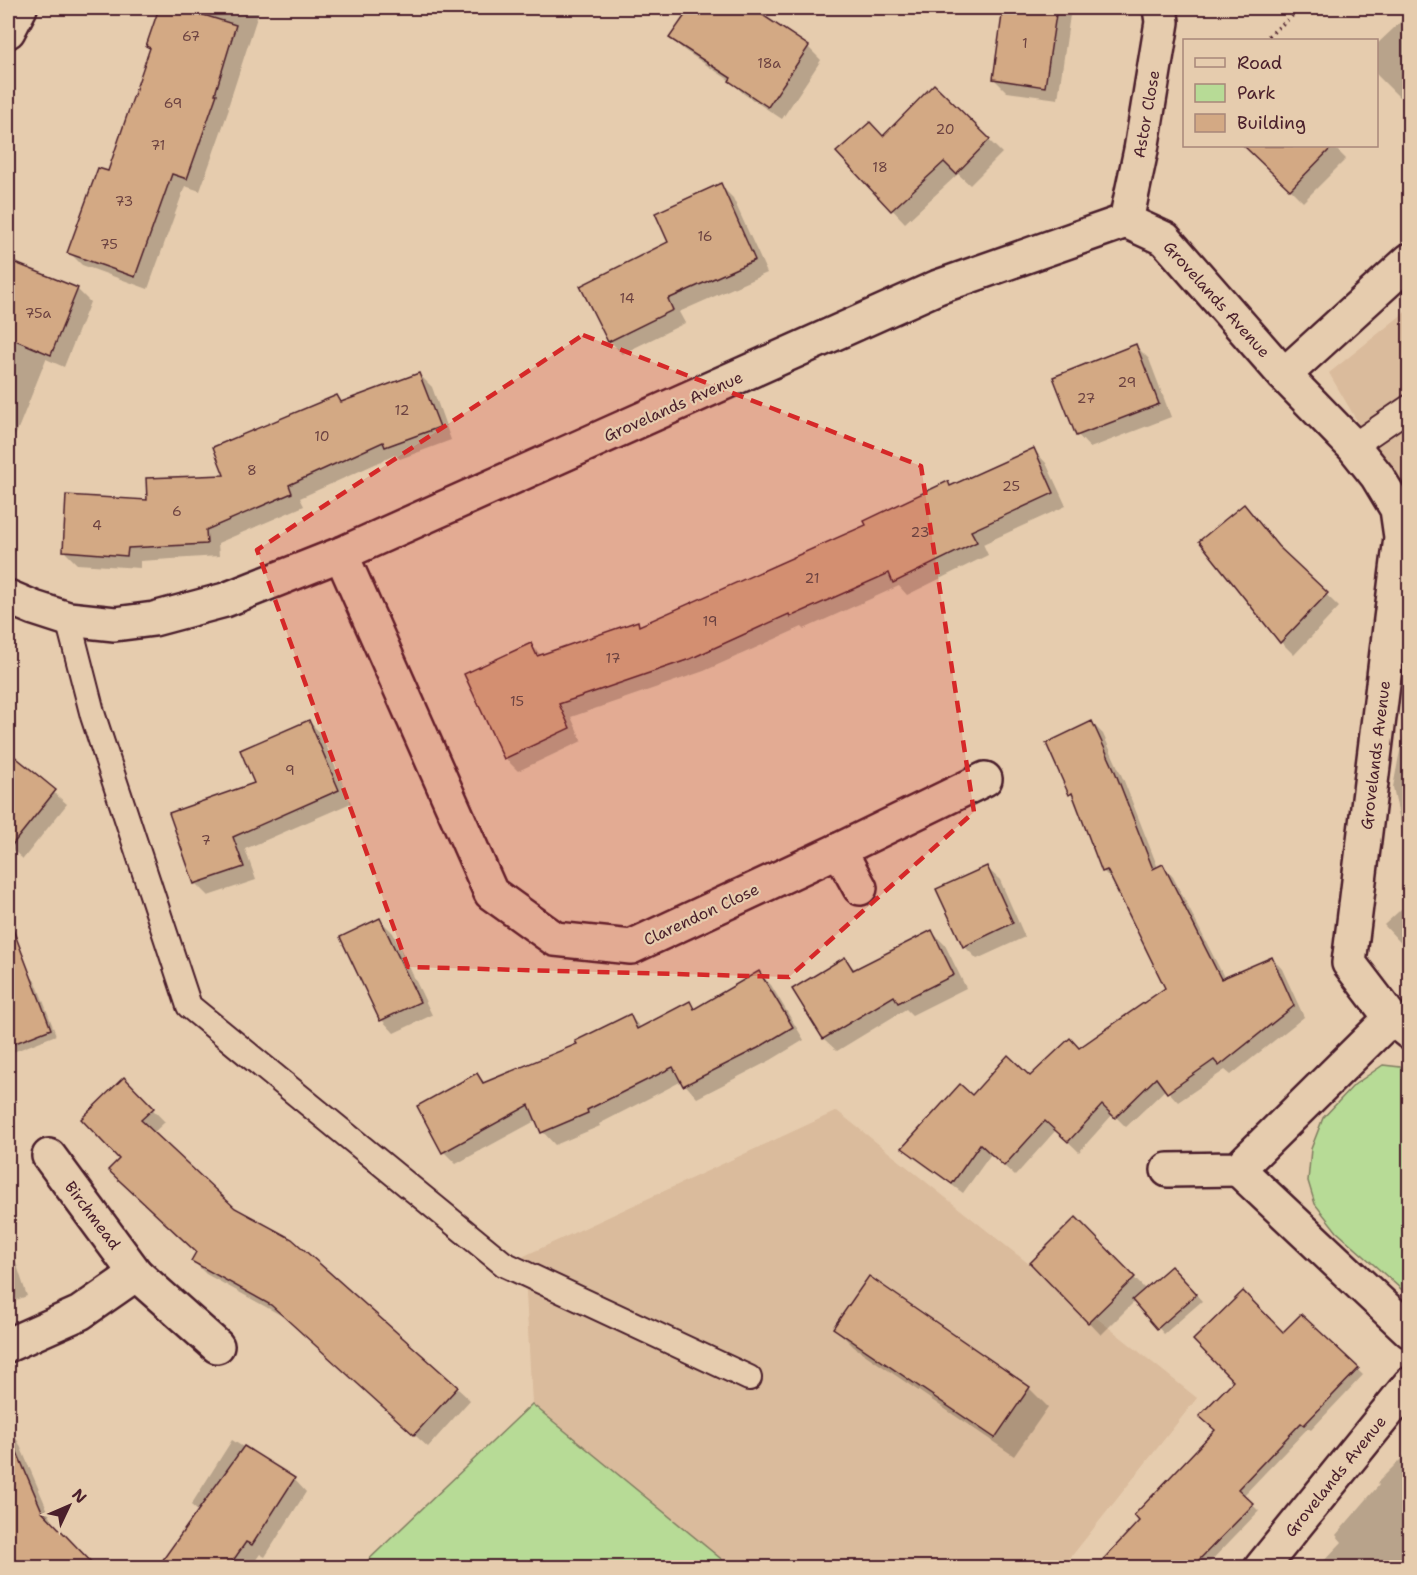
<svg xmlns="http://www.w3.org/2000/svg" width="1417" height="1575" viewBox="0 0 1417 1575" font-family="'Shantell Sans',sans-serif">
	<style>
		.built { fill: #dabb9c }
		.green { fill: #b7db96; stroke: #807d60; stroke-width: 1.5 }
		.shadow { fill: #0003 }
		.building { fill: #d3a984; stroke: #4a1f2b; stroke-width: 1.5 }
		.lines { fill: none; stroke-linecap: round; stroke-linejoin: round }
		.service-casing { stroke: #4a1f2b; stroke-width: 28 }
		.minor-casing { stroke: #4a1f2b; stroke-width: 38 }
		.path { stroke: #4a1f2b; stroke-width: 4; stroke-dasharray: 1.5 4.5; stroke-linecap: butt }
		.service { stroke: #e6ccae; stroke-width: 24 }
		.minor { stroke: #e6ccae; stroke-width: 33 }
		.marked { fill: #d62828; fill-opacity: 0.2; stroke: #d62828; stroke-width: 4.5; stroke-dasharray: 12 8; stroke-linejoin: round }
		.labels { text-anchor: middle; stroke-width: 4.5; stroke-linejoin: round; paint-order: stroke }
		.number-label { font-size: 14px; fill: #6c4241 }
		.street-label { font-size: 16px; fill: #4a1f2b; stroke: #e6ccae }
	</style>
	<rect width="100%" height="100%" fill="#e6ccae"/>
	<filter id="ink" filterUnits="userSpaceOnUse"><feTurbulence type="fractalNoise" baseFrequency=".0167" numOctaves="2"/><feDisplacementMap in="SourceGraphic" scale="12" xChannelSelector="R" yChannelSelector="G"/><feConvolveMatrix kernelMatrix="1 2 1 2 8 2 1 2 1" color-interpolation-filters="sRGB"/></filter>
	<g filter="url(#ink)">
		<g class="built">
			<polygon points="1409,309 1409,510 1329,373"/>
			<polygon points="837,1111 1197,1398 1063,1567 731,1567 532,1404 524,1256"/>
		</g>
		<g class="green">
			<polygon points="1383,1065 1409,1068 1409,1296 1337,1232 1315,1204 1308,1181 1311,1149 1323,1118 1354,1085"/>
			<polygon points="532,1404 731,1567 361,1567"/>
		</g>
		<g class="shadow">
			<polygon points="160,8 260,8 228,107 229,109 200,191 185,186 148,289 82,265 69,252 108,173 151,49 148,46"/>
			<polygon points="692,8 753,8 760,15 808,47 821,60 782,119 744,94 732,82 684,50 671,38"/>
			<polygon points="1005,8 1071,8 1058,99 1007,92 994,79"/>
			<polygon points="1410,13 1410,98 1405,103 1376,74 1376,45"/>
			<polygon points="941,93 1002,153 970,185 958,174 905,223 838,152 884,138"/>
			<polygon points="1250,146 1333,146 1346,159 1303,202 1248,147"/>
			<polygon points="720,185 733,198 767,273 679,312 685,323 622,354 610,341 582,286 670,242"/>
			<polygon points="10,263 77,289 90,302 64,367 46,359 8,454 8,270"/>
			<polygon points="1136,346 1149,359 1171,417 1090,448 1078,435 1055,378"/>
			<polygon points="419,374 432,387 451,440 400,459 395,455 300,498 304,506 218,543 219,556 140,561 140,568 77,564 64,551 149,502 226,476 337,397 343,403"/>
			<polygon points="1034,450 1046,463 1066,506 983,544 988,555 907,595 899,586 804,629 802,627 704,671 571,717 582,741 518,771 505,758 531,645 542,656 637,623 641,627 868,526 947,483 952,487"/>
			<polygon points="1244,506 1288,557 1339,607 1294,655 1281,642"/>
			<polygon points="309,721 321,734 351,803 245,849 256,880 208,896 195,883 256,784"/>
			<polygon points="1092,723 1103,734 1124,781 1158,868 1163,866 1173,877 1225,979 1272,958 1282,969 1304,1017 1231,1075 1225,1070 1178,1102 1166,1089 1126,1127 1113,1114 1079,1152 1056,1130 1015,1176 991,1154 963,1193 914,1158 904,1147 972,1097 1030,1078 1079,1050 1167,988 1114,882 1103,871 1075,798 1071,794"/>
			<polygon points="1410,728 1410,842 1403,835 1393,787 1404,730"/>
			<polygon points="8,753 67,804 23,859 8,846"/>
			<polygon points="987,868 1000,880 1025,937 977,959 964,946"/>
			<polygon points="1410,901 1410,953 1384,925"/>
			<polygon points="380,920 393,933 432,1015 394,1033 382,1020"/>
			<polygon points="932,932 945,945 966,988 912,1015 906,1009 837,1051 824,1039 794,990 844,959 856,970"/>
			<polygon points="758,972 771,985 804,1040 771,1060 697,1098 682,1081 599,1124 600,1126 555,1145 543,1132 537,1120 456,1164 444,1152 477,1075 486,1084 579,1045 630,1016 641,1028 690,1003 696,1010"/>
			<polygon points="30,976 36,982 56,1035 8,1054 8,985"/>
			<polygon points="124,1080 165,1122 153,1133 234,1209 457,1388 470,1400 428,1447 286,1318 206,1274 193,1261 197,1252 121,1159"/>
			<polygon points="1076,1219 1146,1290 1177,1274 1202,1301 1164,1334 1135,1301 1101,1335 1032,1263"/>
			<polygon points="8,1244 11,1247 27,1296 8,1303"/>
			<polygon points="1301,1316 1363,1375 1311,1430 1308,1428 1243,1496 1259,1511 1204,1568 1103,1568 1217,1430 1283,1334"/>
			<polygon points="835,1328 1029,1388 1048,1407 1014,1456 854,1347"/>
			<polygon points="8,1431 18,1441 54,1525 20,1568 8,1554"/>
			<polygon points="232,1440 294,1479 306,1492 265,1557 260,1554 250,1568 159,1568 199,1512 191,1505"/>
			<polygon points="1410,1450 1410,1568 1317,1568 1342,1542 1336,1535 1379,1485 1377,1483"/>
		</g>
		<g class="building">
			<polygon points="159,8 181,8 236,25 215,94 217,94 187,179 172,174 135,277 67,253 98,168 108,171 150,48 146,46"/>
			<polygon points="690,8 752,8 809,46 768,107 729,81 731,78 669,38"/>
			<polygon points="1003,8 1057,8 1045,87 993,79"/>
			<polygon points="934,84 990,139 956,174 944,162 891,211 836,152 870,122 883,136"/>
			<polygon points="1244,146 1333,146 1290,190"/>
			<polygon points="721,183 755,260 668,299 673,310 608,342 580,286 668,242 655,213"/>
			<polygon points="8,260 78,288 51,355 8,337"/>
			<polygon points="1136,344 1159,404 1076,436 1053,377"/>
			<polygon points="419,373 440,427 385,447 383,442 289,485 292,493 206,530 207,544 128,548 127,556 63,551 66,495 147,500 146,478 224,475 213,447 337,395 341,402"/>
			<polygon points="1034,448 1054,493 971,531 977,542 893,583 889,573 790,617 789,614 690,659 559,704 570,728 504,759 464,674 531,643 537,656 638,621 639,626 866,525 864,521 948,481 950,486"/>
			<polygon points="1244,504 1278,546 1328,593 1280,643 1199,541"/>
			<polygon points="309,720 339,790 233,837 244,867 194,884 169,813 254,783 240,750"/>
			<polygon points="1092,721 1114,769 1153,869 1163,864 1221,979 1272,957 1294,1006 1219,1066 1214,1060 1167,1093 1156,1078 1115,1118 1102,1105 1068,1142 1045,1121 1004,1166 980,1144 952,1184 902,1148 960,1084 972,1095 1008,1055 1030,1076 1070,1038 1079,1048 1165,988 1107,870 1102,872 1072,793 1069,795 1046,743"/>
			<polygon points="8,751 56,790 8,850"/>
			<polygon points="987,866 1013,923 963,947 936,889"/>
			<polygon points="380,918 420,1002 380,1021 340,937"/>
			<polygon points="11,924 51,1029 8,1046 8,925"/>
			<polygon points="932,930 954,975 898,1003 894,996 823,1039 792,989 845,957 853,970"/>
			<polygon points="759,971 793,1027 758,1048 683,1086 673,1067 587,1110 588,1113 541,1133 529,1105 442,1153 417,1106 477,1073 483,1083 577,1044 575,1041 630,1014 637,1029 690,1001 694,1009"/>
			<polygon points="124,1077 154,1108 141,1120 235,1208 292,1239 458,1387 414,1435 271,1305 191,1261 196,1252 108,1170 119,1159 81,1119"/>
			<polygon points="1076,1217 1135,1277 1088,1323 1030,1263"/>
			<polygon points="1171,1266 1197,1294 1157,1329 1132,1300"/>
			<polygon points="869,1276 1030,1387 995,1438 833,1328"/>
			<polygon points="1243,1291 1283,1332 1301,1314 1359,1368 1304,1425 1301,1423 1238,1489 1254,1504 1191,1568 1095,1568 1139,1521 1134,1515 1215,1430 1199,1416 1233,1381 1193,1340"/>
			<polygon points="8,1431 42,1511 97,1568 18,1568 8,1556"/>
			<polygon points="244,1446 295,1478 252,1545 246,1542 228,1568 157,1568"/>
		</g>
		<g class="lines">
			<g class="service-casing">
				<g id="service">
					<polyline points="1353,446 1410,407"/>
					<polyline points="68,619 93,716 189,1006 504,1264 749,1378"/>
				</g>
			</g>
			<g class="minor-casing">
				<g id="minor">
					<polyline points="8,31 20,8"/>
					<polyline points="1126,221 1141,150 1162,22 1160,8"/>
					<polyline points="1284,375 1410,260"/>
					<polyline points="341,554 491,893 555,939 631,947 839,850 985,779"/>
					<polyline points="8,597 34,608 68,619 115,624 154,619 225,600 341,554 938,287 1126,221 1165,239 1284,375 1353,446 1377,476 1397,509 1401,537 1349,963 1391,1018 1410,1033"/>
					<polyline points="839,850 860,888"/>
					<polyline points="49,1156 136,1274"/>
					<polyline points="1238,1169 1410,1331"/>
					<polyline points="1168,1170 1238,1169 1391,1018"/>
					<polyline points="8,1345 80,1313 136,1274 217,1346"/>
					<polyline points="1261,1568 1410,1384"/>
				</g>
			</g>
			<polyline class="path" points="1264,40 1301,8"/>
			<use href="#service" class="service"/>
			<use href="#minor" class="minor"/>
		</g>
	</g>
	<path class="marked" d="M583,335L921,466L974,812L789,977L408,967L257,550Z"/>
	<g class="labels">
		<g class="number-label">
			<text x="191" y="41">67</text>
			<text x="1025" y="48">1</text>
			<text x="769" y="68">18a</text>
			<text x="173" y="108">69</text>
			<text x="945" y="134">20</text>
			<text x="158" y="150">71</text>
			<text x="880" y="172">18</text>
			<text x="124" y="206">73</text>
			<text x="705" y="241">16</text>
			<text x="109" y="249">75</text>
			<text x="627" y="303">14</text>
			<text x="38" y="318">75a</text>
			<text x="1127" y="387">29</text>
			<text x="1086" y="403">27</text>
			<text x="402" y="415">12</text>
			<text x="322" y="441">10</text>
			<text x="252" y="475">8</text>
			<text x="1011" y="491">25</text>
			<text x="177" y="516">6</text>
			<text x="97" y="530">4</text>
			<text x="920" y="537">23</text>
			<text x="812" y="583">21</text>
			<text x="710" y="626">19</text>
			<text x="613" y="663">17</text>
			<text x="517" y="706">15</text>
			<text x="290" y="775">9</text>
			<text x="206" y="845">7</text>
		</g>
		<g class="street-label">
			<text transform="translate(1146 114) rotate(-80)" y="6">Astor Close</text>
			<text transform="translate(1217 299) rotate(48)" y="6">Grovelands Avenue</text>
			<text transform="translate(673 406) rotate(-24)" y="6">Grovelands Avenue</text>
			<text transform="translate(1375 755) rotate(-83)" y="6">Grovelands Avenue</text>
			<text transform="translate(701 914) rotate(-25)" y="6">Clarendon Close</text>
			<text transform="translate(93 1215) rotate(53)" y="6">Birchmead</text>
			<text transform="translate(1335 1476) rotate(-51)" y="6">Grovelands Avenue</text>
		</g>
	</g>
	<rect width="1417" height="1575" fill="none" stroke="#e6ccae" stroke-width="30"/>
	<rect x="15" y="15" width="1387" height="1545" fill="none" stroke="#4a1f2b" stroke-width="2" filter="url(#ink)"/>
	<rect x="1183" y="39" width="195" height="108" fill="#e6ccae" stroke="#a8877a" stroke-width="1.5"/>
	<rect x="1195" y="58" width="30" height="9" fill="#e6ccae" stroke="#a8877a" stroke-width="1.5"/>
	<text x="1237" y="69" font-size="18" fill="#4a1f2b">Road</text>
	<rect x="1195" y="84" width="30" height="18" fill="#b7db96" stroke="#a8877a" stroke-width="1.5"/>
	<text x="1237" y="99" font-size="18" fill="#4a1f2b">Park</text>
	<rect x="1195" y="114" width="30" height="18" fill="#d3a984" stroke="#a8877a" stroke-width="1.5"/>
	<text x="1237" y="129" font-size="18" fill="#4a1f2b">Building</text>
	<g transform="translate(69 1506) rotate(46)" stroke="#e6ccae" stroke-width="4.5" paint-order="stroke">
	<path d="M0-4.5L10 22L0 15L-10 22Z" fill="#4a1f2b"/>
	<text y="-9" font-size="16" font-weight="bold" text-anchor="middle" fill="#4a1f2b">N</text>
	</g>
</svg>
